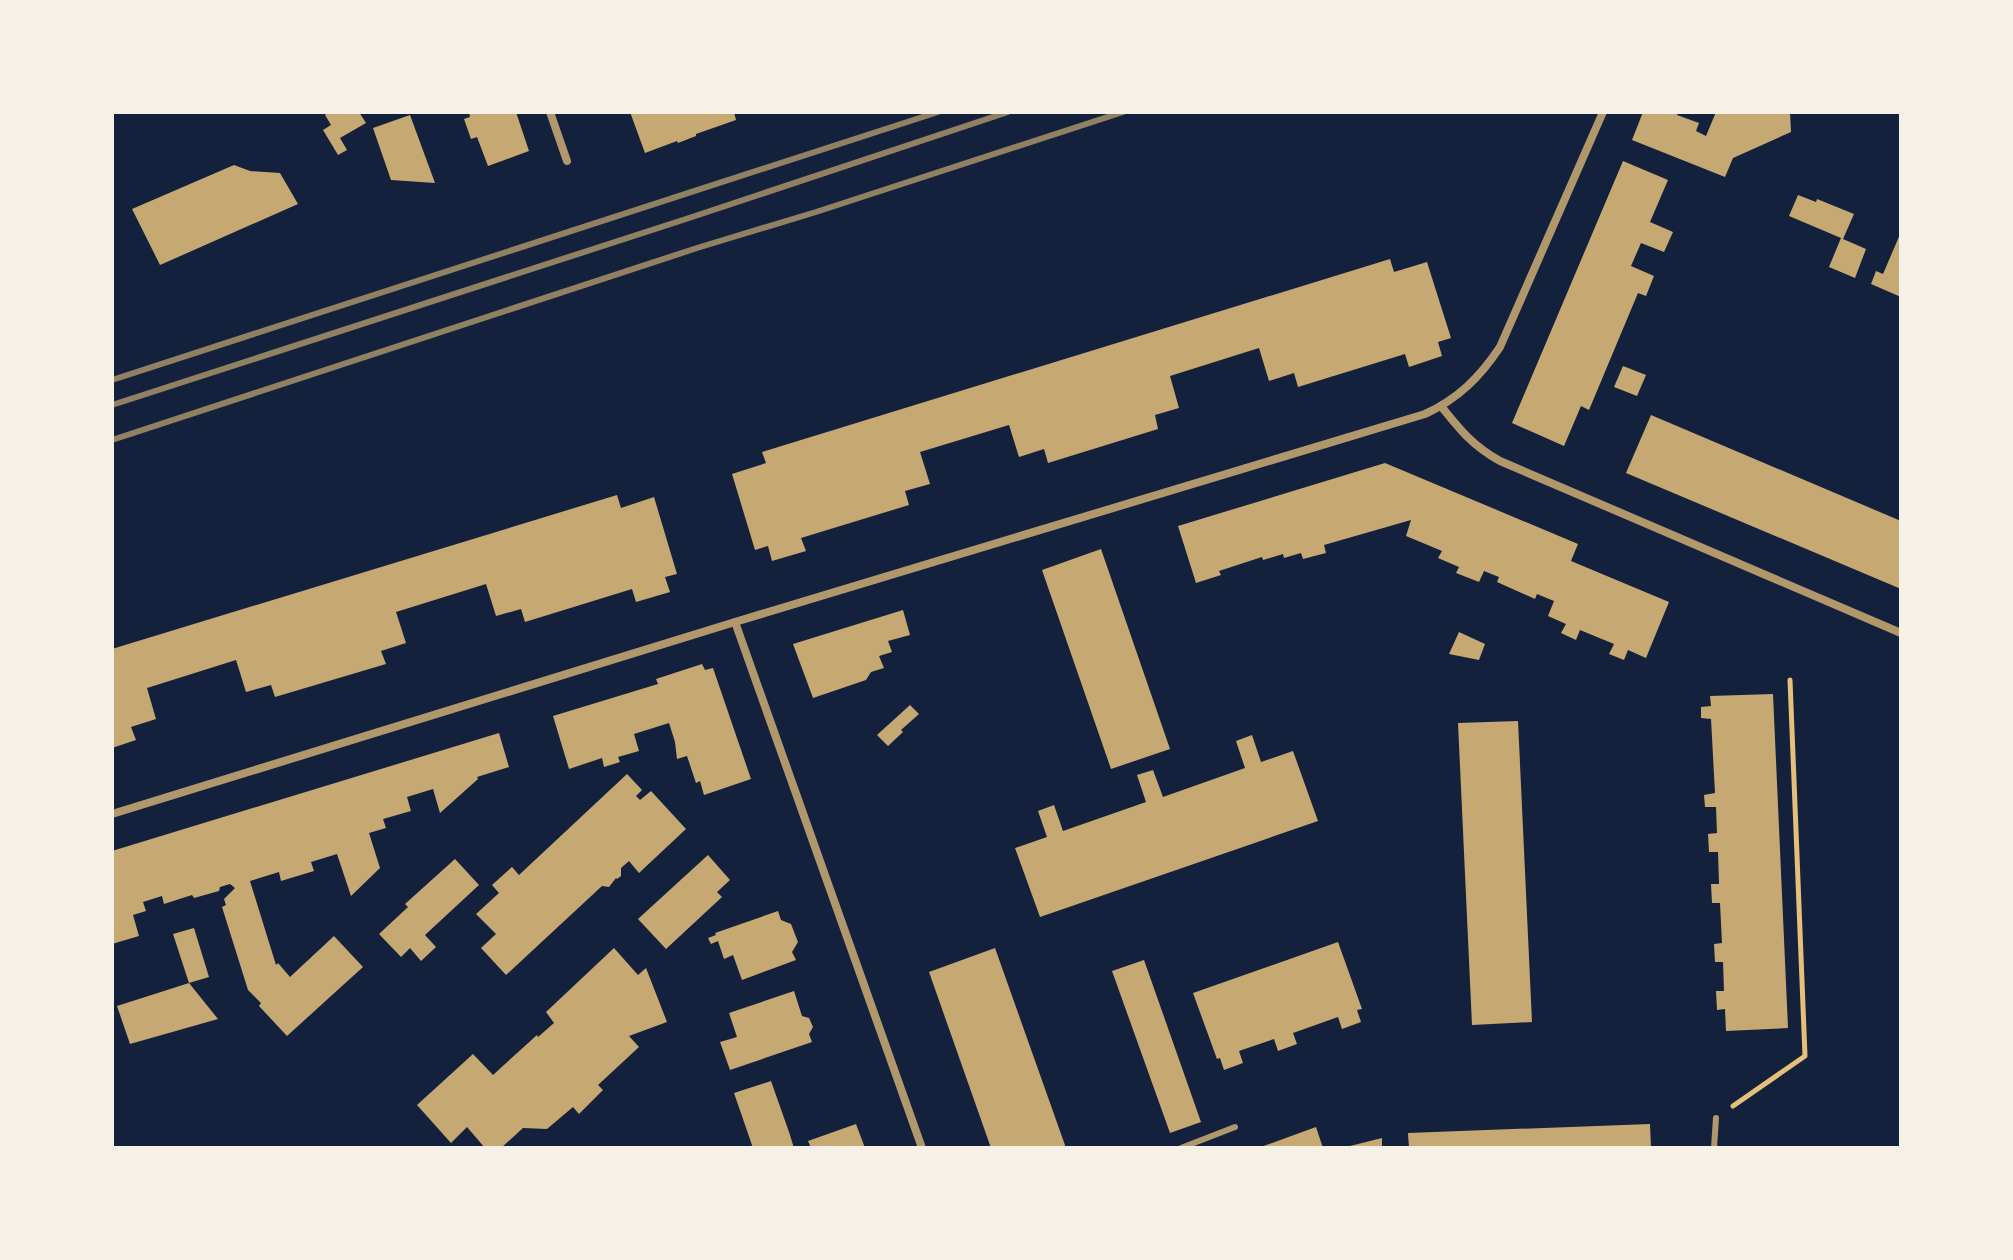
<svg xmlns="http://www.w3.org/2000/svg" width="2013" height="1260" viewBox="0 0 2013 1260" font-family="'Exo 2',sans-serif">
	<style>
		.building { fill: #c6a872 }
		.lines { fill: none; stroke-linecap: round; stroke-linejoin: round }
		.path { stroke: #e5c07b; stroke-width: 5 }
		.service { stroke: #b1986c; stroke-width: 6 }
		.minor { stroke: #b1986c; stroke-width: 8 }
		.rail { stroke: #918062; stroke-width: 6 }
	</style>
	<rect width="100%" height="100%" fill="#14213d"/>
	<g class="building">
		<polygon points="329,112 359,112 366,123 340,138 347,150 338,155 323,130 331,125 325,115"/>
		<polygon points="469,112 516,112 529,151 488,166 477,137 471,139 464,119 470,117"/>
		<polygon points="630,112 734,112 736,120 696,134 696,136 678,143 677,141 645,153"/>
		<polygon points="1643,112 1678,112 1677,115 1699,123 1696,131 1706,136 1716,112 1790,112 1791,132 1733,158 1725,177 1632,140"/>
		<polygon points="410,115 435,183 391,180 373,128"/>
		<polygon points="1623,161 1668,180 1650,222 1673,232 1664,252 1641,243 1631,266 1654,276 1646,296 1638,293 1589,410 1581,406 1564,446 1512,423"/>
		<polygon points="234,165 250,171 280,173 298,204 160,265 132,209"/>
		<polygon points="1798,195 1816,202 1817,199 1854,214 1843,239 1866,249 1855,278 1829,267 1841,238 1789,216"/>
		<polygon points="1901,232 1901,297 1871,284 1876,271 1883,274"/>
		<polygon points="1390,259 1394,272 1427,262 1451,338 1438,342 1442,356 1409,367 1405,354 1298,387 1294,373 1269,381 1259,348 1170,376 1179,408 1155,415 1158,429 1048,463 1044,449 1019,457 1009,425 920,452 930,484 905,491 909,505 801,538 806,551 772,561 768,546 755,550 732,474 766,463 762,452"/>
		<polygon points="1623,366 1646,375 1637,396 1614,387"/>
		<polygon points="1651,415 1901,521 1901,589 1626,473"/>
		<polygon points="1385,463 1578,544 1571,561 1669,602 1646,658 1628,650 1624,660 1609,654 1614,644 1580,630 1576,640 1561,633 1566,624 1548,616 1554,601 1537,594 1535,599 1497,582 1499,577 1484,571 1479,582 1456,573 1459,567 1438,558 1442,551 1406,536 1411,520 1324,545 1326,553 1303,559 1301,553 1284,558 1283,554 1263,560 1262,557 1219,571 1221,575 1196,583 1178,526"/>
		<polygon points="617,495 621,508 654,497 677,574 665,577 670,592 636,602 632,589 525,622 521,609 496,616 486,584 396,612 406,643 381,651 386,664 275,697 271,685 246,692 236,660 147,688 156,719 131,727 136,740 112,748 112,649"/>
		<polygon points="1101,549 1170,749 1111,769 1042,570"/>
		<polygon points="903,610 910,635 888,641 892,652 879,656 884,668 871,672 866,680 813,698 793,644"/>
		<polygon points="1459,632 1485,644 1479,660 1449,654"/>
		<polygon points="702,664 705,670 713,668 751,779 704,795 700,781 696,783 687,756 677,759 675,742 669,723 634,734 639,751 618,757 620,762 604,767 602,758 569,769 553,716 658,684 656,679"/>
		<polygon points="1773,694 1788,1028 1726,1031 1725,1009 1717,1010 1716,991 1724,991 1723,962 1715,962 1714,944 1722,943 1720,903 1712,903 1711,884 1719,884 1718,852 1709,852 1708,834 1717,833 1716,807 1705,807 1704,795 1715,793 1711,719 1701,718 1701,707 1711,706 1710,696"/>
		<polygon points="910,705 919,714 901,730 903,732 888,746 877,735"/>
		<polygon points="1518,721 1532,1022 1472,1025 1458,723"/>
		<polygon points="499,733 509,767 477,777 478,779 440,813 433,789 407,797 411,811 383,819 386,828 369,833 380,868 351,896 337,854 311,862 314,871 281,881 279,872 250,881 276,965 278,963 290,977 334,936 363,967 287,1036 259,1006 261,1003 248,990 222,907 226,905 224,899 235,888 230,884 220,887 219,891 194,898 192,895 164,904 162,896 143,902 146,911 133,915 139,936 112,944 112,851"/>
		<polygon points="1252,735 1261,762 1293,751 1318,821 1040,917 1015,848 1047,837 1038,811 1054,805 1063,831 1146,802 1137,775 1153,770 1163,797 1245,768 1236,741"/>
		<polygon points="627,774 642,790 636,796 640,800 651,791 686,829 639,873 629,861 621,868 621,876 617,879 616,878 609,887 602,886 506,975 481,948 496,934 476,914 499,893 492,885 512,867 519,875"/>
		<polygon points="708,855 730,880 717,892 722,897 666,949 638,919"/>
		<polygon points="455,859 479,885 425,935 436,947 421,961 410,948 401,957 379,934 408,907 405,904"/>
		<polygon points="778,911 781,920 791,924 798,942 792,952 796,960 742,980 733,955 724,959 718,941 711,944 708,938 716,935 715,933"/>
		<polygon points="194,928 209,977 189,983 173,934"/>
		<polygon points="1338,942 1362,1009 1357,1010 1361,1022 1342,1029 1338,1017 1293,1033 1297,1044 1278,1051 1274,1039 1239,1051 1243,1063 1224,1070 1220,1058 1217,1059 1193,993"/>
		<polygon points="614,948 638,975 646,968 667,1022 629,1036 639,1047 598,1085 603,1090 579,1114 573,1107 547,1129 523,1128 501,1148 485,1148 467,1127 451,1143 417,1105 473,1054 493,1075 537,1035 538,1037 554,1023 546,1012"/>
		<polygon points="995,948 1033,1055 1066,1148 991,1148 929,972"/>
		<polygon points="1144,960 1201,1122 1170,1133 1112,971"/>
		<polygon points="189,983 218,1019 130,1044 117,1006"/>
		<polygon points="794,991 802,1016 809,1018 813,1027 809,1034 812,1042 730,1070 720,1042 737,1037 729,1013"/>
		<polygon points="771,1081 789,1132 794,1148 753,1148 734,1093"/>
		<polygon points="856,1124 865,1148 811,1148 808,1141"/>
		<polygon points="1650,1124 1651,1148 1409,1148 1408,1133"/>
		<polygon points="1316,1127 1323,1148 1258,1148"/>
		<polygon points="1382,1138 1382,1148 1346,1148 1346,1147"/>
	</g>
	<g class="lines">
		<polyline class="path" points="1733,1106 1805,1056 1790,680"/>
		<g class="service">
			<polyline points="1181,1148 1235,1127"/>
			<polyline points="1714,1148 1716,1118"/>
		</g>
		<g class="minor">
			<polyline points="550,112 567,161"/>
			<path d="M1441,406C1460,430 1473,446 1500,461L1901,633"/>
			<polyline points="735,622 922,1148"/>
			<path d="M112,814L735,622L1425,414C1458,399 1480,377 1500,347L1603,112"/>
		</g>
		<g class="rail">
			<polyline points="112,380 938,112"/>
			<polyline points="112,405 689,218 1008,112"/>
			<polyline points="112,440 697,248 816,212 1123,112"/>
		</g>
	</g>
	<rect width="2013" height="1260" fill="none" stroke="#f6f1e7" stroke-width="228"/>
</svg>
